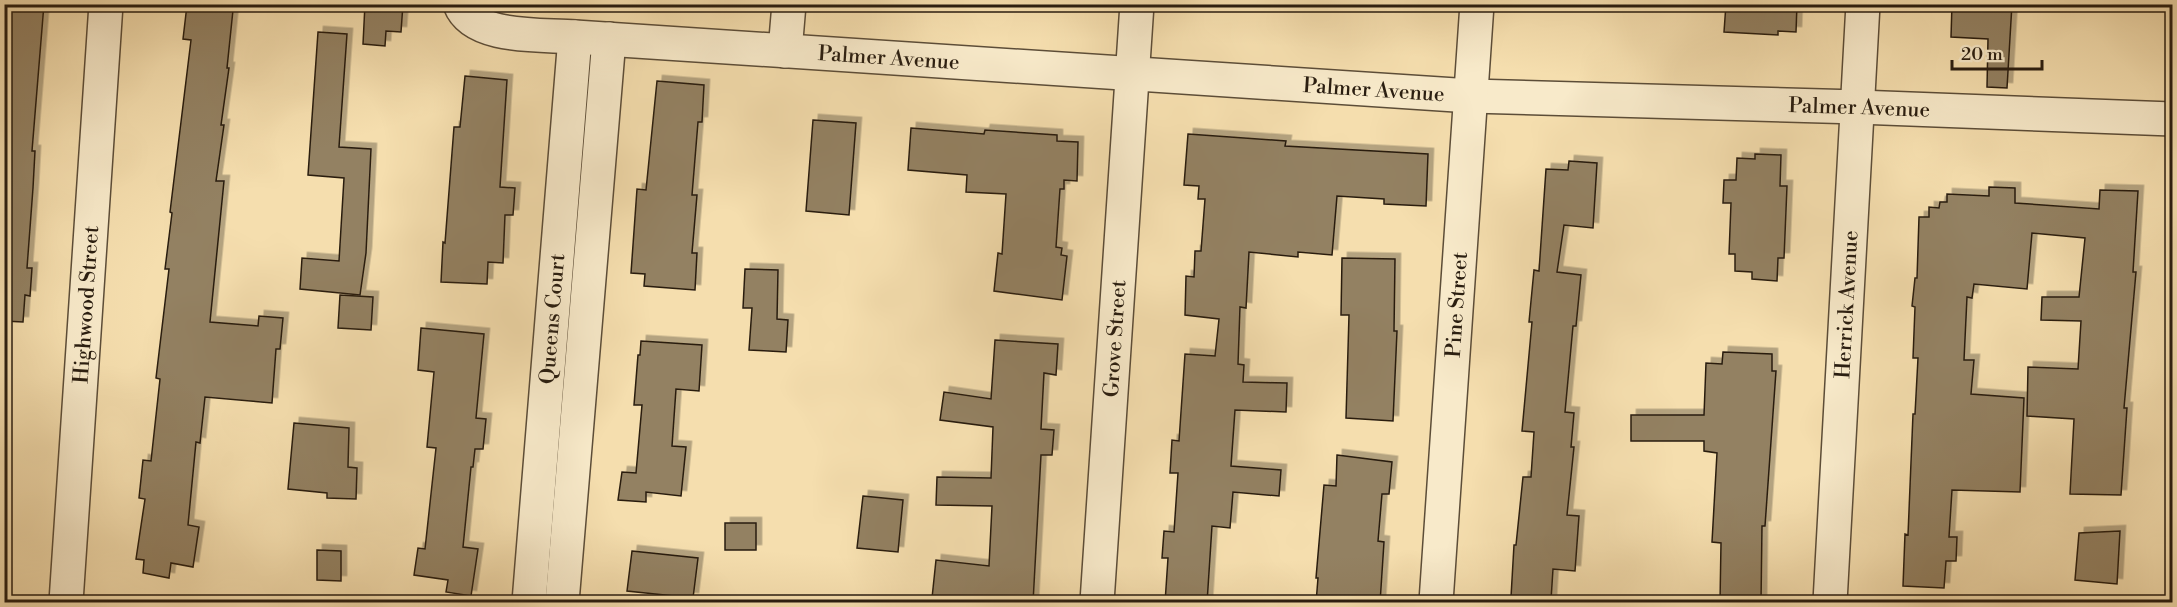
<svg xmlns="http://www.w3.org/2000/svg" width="2177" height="607" viewBox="0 0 2177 607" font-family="'Libre Bodoni',serif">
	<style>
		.building { fill: #938162; stroke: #291d10; stroke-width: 1.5; filter: url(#shadow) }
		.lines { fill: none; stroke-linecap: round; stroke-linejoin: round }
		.street-casing { stroke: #5c4d38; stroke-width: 36 }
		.street { stroke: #f8eaca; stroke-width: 33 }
		.labels { text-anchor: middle; stroke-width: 5; stroke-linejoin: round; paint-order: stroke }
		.street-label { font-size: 21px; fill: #291d10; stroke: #f8eaca }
	</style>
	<defs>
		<filter id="shadow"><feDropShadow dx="5.5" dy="-5.5" stdDeviation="0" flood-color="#0004"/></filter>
	</defs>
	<rect width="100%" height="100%" fill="#f5deae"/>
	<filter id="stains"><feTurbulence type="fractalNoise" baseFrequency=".00333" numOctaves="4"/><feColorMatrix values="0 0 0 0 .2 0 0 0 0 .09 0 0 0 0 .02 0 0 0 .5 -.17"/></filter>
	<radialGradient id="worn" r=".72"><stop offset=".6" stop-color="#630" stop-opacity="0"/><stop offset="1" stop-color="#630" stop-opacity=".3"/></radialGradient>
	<g class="building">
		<polygon points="4,4 44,4 32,151 35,151 33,188 27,268 32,268 30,296 25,295 23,322 4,321"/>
		<polygon points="365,4 403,4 401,32 386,31 385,46 363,44"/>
		<polygon points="1726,4 1797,4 1796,32 1778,31 1778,35 1724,32"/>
		<polygon points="1952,4 2012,4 2007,88 1987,87 1988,39 1951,37"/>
		<polygon points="187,5 233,10 227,68 229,68 221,125 224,125 216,181 224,181 210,322 258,326 259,316 283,318 280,349 276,349 272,403 205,397 200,443 196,442 188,525 199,527 193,567 171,563 169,578 143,573 144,560 136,559 145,499 139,498 143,460 151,461 160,379 156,378 169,269 165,269 172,213 170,212 191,40 183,39"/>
		<polygon points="318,32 347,34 339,147 371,149 366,253 360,295 300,289 302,258 339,261 344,178 308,175"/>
		<polygon points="465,76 507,80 500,187 515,188 513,215 505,215 503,263 488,262 487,284 441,282 443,242 445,243 454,127 460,127"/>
		<polygon points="657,81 704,85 702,122 698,122 692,195 697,195 692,253 697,253 695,290 644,286 645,274 631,273 637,189 646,190"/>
		<polygon points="813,120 856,123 849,215 806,211"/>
		<polygon points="911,128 984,134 985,130 1057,135 1057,141 1078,142 1077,181 1064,180 1064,189 1060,189 1056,247 1062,248 1061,255 1067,256 1062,300 994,291 998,253 1002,254 1006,194 966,192 967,175 908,170"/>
		<polygon points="1188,134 1286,141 1285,146 1428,154 1426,206 1384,204 1384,199 1337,196 1332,255 1298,252 1298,257 1249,252 1246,308 1240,307 1238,364 1244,365 1243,382 1287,383 1286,412 1235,410 1231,466 1281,470 1279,496 1233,492 1230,528 1212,526 1207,603 1165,603 1168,558 1162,558 1164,531 1174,532 1178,473 1170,473 1172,440 1179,441 1185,354 1215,356 1219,319 1185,315 1186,276 1194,277 1195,251 1201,251 1205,199 1198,199 1199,186 1184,185"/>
		<polygon points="1755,154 1781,155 1780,186 1787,186 1784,258 1778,258 1777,281 1752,279 1752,272 1735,271 1735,254 1729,254 1731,203 1723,203 1724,180 1736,180 1737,158 1755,159"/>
		<polygon points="1569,161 1597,163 1593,228 1564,225 1557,272 1581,275 1576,326 1573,326 1565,412 1574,413 1571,447 1574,447 1567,515 1579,516 1575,571 1553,569 1551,600 1511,597 1514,545 1516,545 1523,477 1531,477 1534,432 1522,431 1532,322 1529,322 1534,270 1539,271 1546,169 1568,170"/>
		<polygon points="1989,187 2015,188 2015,203 2099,209 2100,190 2138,191 2133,272 2136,272 2124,408 2127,408 2121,495 2070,494 2074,419 2027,416 2028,367 2078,369 2081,321 2041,320 2042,297 2079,297 2085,238 2032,233 2027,289 1974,284 1972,298 1967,297 1964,360 1974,360 1971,394 2024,398 2020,492 1952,490 1949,537 1957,537 1956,561 1946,561 1944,588 1903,586 1905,534 1908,535 1913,414 1915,414 1918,358 1913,358 1915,307 1912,306 1915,278 1917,278 1919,217 1929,217 1929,207 1939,208 1940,202 1947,202 1947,194 1989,196"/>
		<polygon points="1342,258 1395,259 1394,331 1397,331 1393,421 1346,418 1349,315 1341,315"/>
		<polygon points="745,269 778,270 777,319 788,320 786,352 749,350 752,308 743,308"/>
		<polygon points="340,295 373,297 371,330 338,328"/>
		<polygon points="421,328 484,334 476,418 486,419 483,449 475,449 473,467 471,467 463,547 478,549 471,596 446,592 448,580 414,575 418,548 425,549 436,448 427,447 434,372 418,370"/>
		<polygon points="995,340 1058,344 1056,375 1044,373 1041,429 1054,430 1052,455 1041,455 1033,603 972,603 932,598 936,560 989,566 992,506 936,505 937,477 991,478 993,427 940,420 944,392 991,399"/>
		<polygon points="641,341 702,345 699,391 676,389 672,446 686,447 681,496 646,492 646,502 618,500 622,472 636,473 642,405 634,405 638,355 640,355"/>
		<polygon points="1723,352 1772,354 1772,371 1776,371 1765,526 1762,526 1761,603 1720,602 1721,543 1712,542 1717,453 1704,451 1704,441 1631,441 1631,415 1704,415 1706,363 1722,364"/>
		<polygon points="294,423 349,428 348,467 357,468 356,499 327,498 327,493 288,489"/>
		<polygon points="1337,455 1392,462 1389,494 1382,494 1378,541 1384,542 1380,603 1316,603 1318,578 1316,578 1324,485 1336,486"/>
		<polygon points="863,496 903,500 898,552 857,548"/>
		<rect x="725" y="523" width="31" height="27"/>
		<polygon points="2120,531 2117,584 2075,580 2079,533"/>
		<polygon points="317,550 341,551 341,581 317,580"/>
		<polygon points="632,551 698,558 693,598 627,591"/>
	</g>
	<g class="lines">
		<g class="street-casing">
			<g id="street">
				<path id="s1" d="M460,4C474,40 543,34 575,37L1471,96L1858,107L2172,119"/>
				<polyline points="785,51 789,4"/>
				<path id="s2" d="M66,602L106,4"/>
				<path id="s3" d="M529,602L575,37"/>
				<polyline points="562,602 609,39"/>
				<path id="s4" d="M1097,602L1137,4"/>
				<path id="s5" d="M1436,602L1477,4"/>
				<path id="s6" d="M1830,602L1863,4"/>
			</g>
		</g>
		<use href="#street" class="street"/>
	</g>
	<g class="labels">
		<g class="street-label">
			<text dy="7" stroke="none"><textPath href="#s1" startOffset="440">Palmer Avenue</textPath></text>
			<text dy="7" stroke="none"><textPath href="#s1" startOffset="926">Palmer Avenue</textPath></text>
			<text dy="7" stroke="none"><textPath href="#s1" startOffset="1412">Palmer Avenue</textPath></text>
			<text dy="7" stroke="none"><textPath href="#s2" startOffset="298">Highwood Street</textPath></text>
			<text dy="7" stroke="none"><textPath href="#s5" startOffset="298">Pine Street</textPath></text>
			<text dy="7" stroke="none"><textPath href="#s6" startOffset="298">Herrick Avenue</textPath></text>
			<text dy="7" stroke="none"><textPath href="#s3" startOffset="284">Queens Court</textPath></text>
			<text dy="7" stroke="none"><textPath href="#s4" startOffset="264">Grove Street</textPath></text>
		</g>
	</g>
	<rect width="2177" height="607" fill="none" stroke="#f5deae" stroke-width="24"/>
	<rect x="6" y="6" width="2165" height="595" fill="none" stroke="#291d10" stroke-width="3"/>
	<rect x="12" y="12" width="2153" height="583" fill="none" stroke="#291d10" stroke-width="1.5"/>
	<path d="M1952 60v9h90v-9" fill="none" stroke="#291d10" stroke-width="3"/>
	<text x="1961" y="60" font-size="18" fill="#291d10" stroke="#f8eaca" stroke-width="4.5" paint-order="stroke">20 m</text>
	<rect width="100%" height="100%" filter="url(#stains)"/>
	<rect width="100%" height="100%" fill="url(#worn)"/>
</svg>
